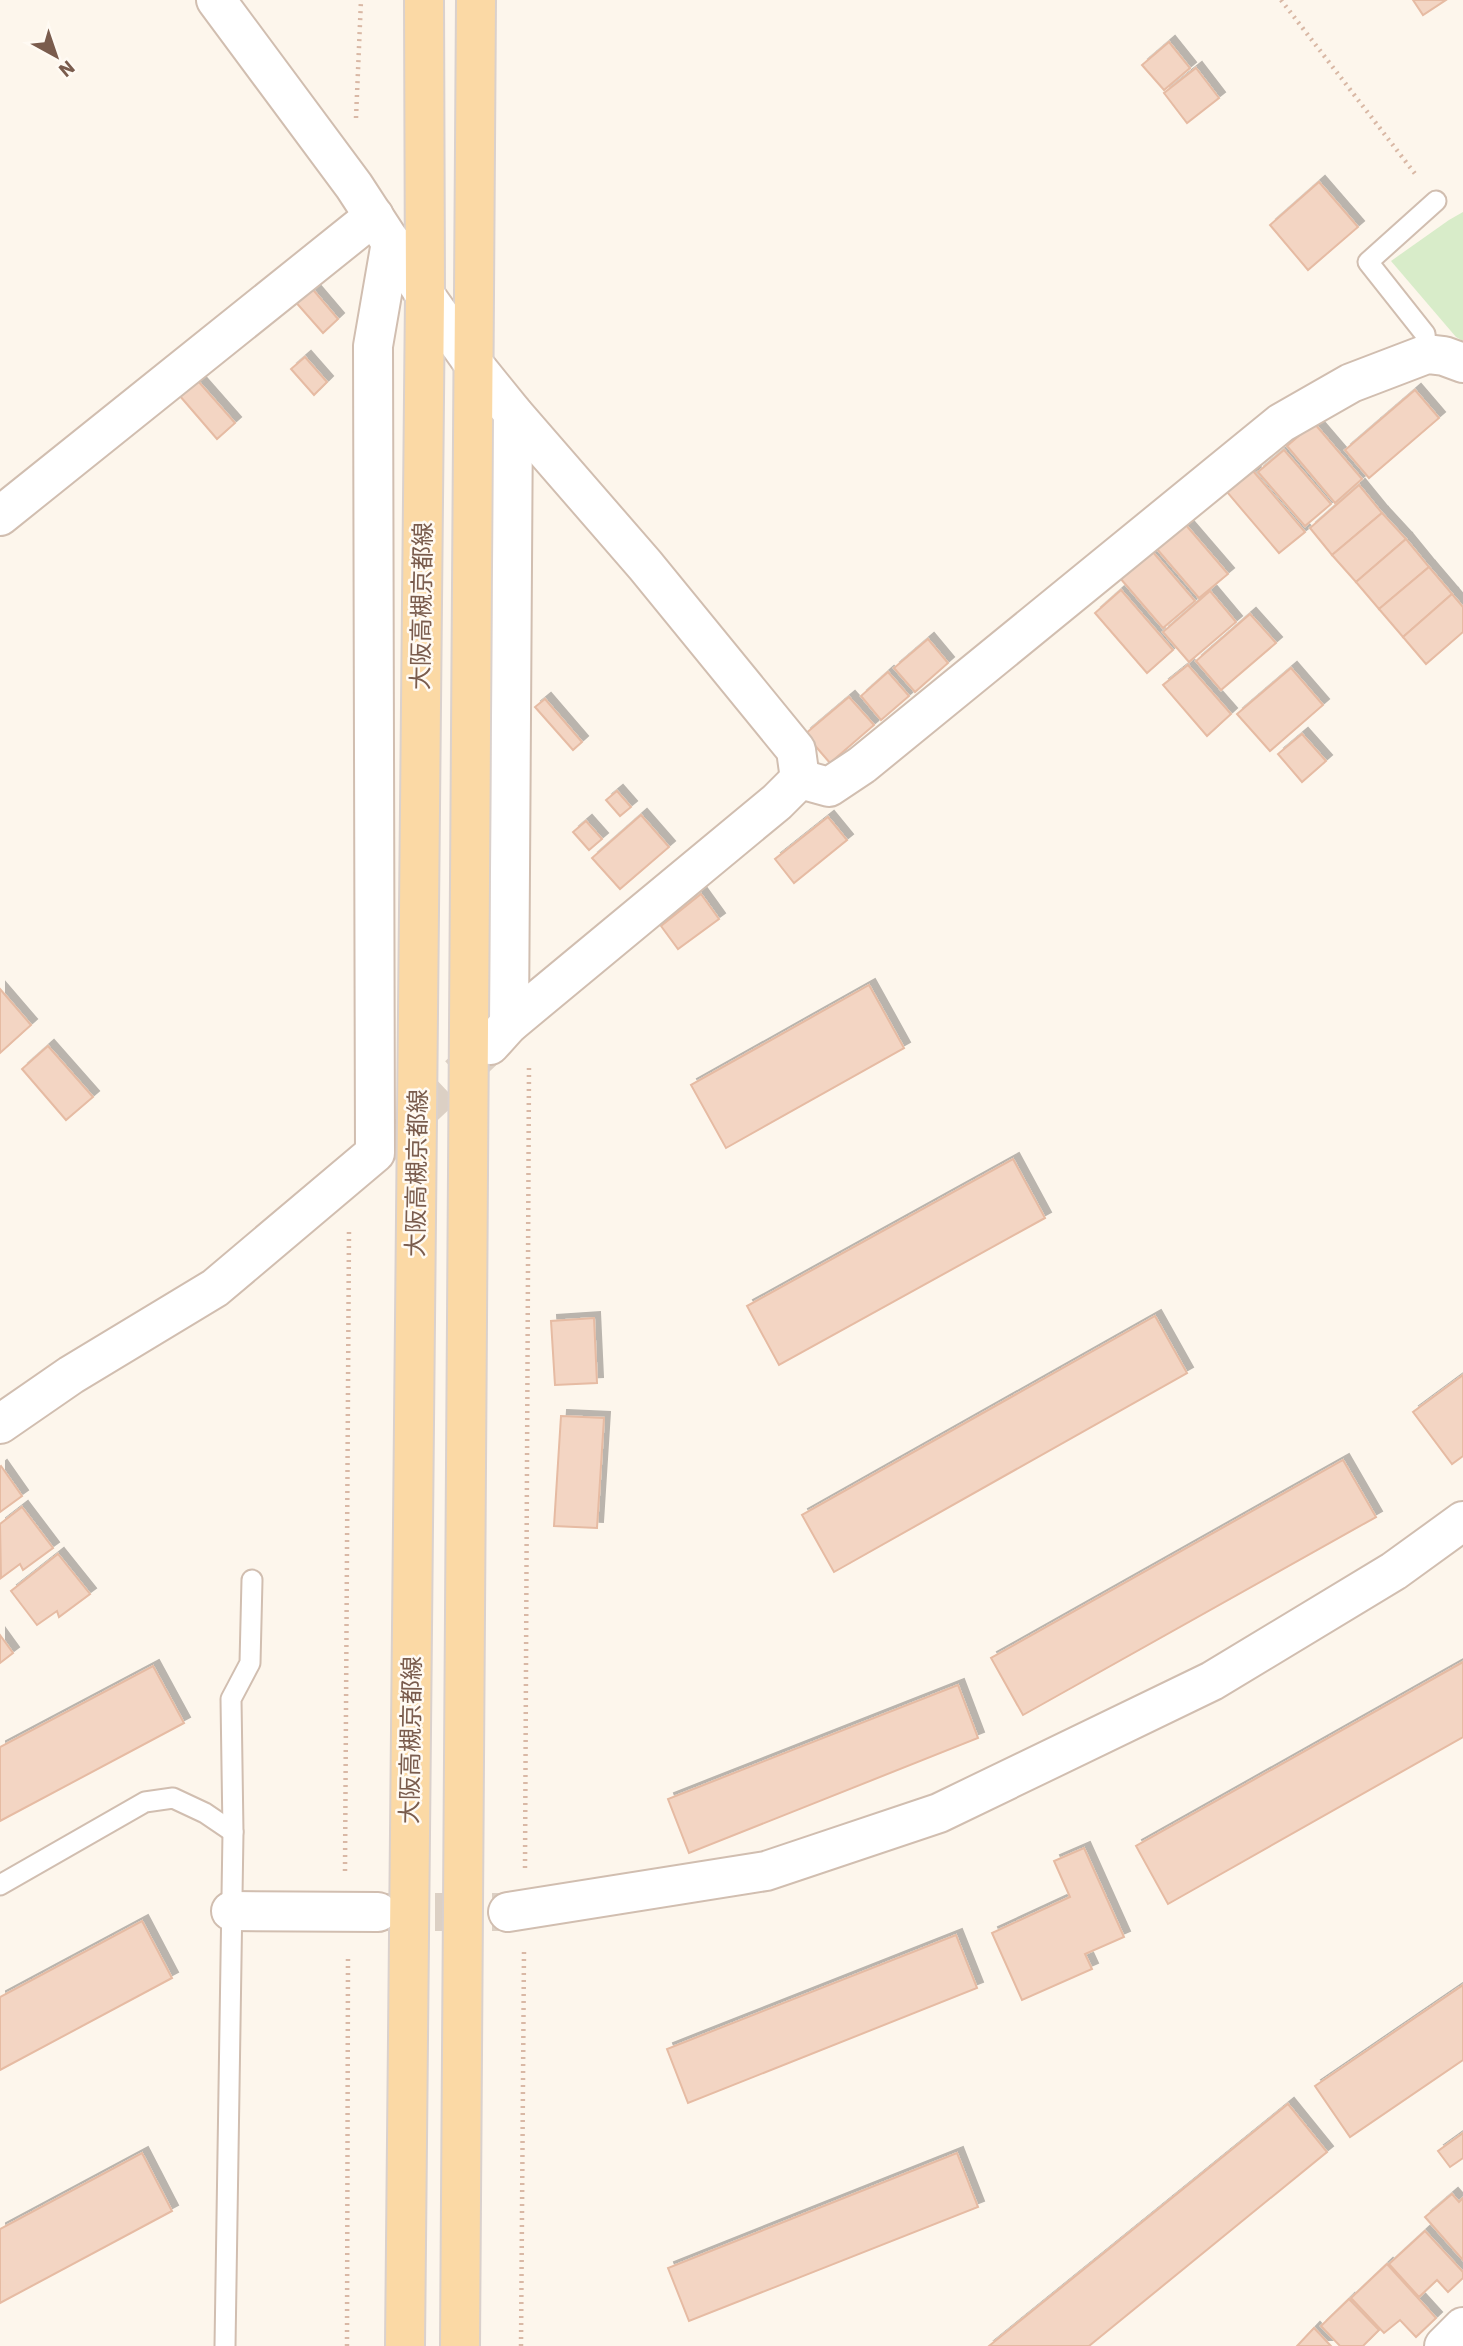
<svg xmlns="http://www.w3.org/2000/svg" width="1463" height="2346" viewBox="0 0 1463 2346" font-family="'IBM Plex Sans','Noto Sans JP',sans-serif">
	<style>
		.green { fill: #d8ecc9 }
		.building { fill: #f3d5c3; stroke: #e6bba3; stroke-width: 2; filter: url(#shadow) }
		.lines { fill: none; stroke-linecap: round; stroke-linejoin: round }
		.minor-tunnel { stroke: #dcd0c4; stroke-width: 38; stroke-dasharray: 38 19; stroke-linecap: butt }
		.service-casing { stroke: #d1beb0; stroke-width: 23 }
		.minor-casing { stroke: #d1beb0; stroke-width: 42 }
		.primary-casing { stroke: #dad1cd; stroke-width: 42 }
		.path { stroke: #d9b8a5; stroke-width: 4.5; stroke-dasharray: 2 5; stroke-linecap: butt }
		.service { stroke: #fff; stroke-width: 19 }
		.minor { stroke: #fff; stroke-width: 38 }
		.primary { stroke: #fbd9a5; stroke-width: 38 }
		.labels { text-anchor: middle; stroke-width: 5; stroke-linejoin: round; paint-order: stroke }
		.street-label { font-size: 24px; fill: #7a5c4d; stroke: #fffaf3 }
	</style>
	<defs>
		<filter id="shadow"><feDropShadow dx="6" dy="-6" stdDeviation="0" flood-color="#0004"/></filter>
	</defs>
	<rect width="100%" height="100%" fill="#fdf6ec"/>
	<polygon class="green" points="1463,212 1463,341 1456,337 1391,261 1449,220"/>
	<g class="building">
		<polygon points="1413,0 1446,0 1423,15"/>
		<polygon points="1169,42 1190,68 1164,90 1142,65"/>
		<polygon points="1196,68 1219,98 1187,123 1164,93"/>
		<polygon points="1319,182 1358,227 1308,270 1270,225"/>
		<polygon points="309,285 338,319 323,333 293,299"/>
		<polygon points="305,357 327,382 314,395 291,369"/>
		<polygon points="191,373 235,423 217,439 173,388"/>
		<polygon points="1415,390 1439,418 1369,478 1345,450"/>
		<polygon points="1314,423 1362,479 1335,503 1287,446"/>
		<polygon points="1284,450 1331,504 1305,526 1258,472"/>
		<polygon points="1253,471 1305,532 1279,553 1227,492"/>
		<polygon points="1359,485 1382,513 1332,555 1310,528"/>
		<polygon points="1382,513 1406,539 1356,582 1332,555"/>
		<polygon points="1185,524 1228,574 1199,598 1157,549"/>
		<polygon points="1406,539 1429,567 1379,609 1356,582"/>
		<polygon points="1152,551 1195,601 1163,628 1120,578"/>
		<polygon points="1429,567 1452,594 1403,637 1379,609"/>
		<polygon points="1121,590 1173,650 1147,673 1095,613"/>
		<polygon points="1210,591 1236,622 1189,662 1163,632"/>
		<polygon points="1452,594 1463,607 1463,632 1426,664 1403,637"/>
		<polygon points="1250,614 1276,643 1221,690 1196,661"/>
		<polygon points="928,639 948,663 915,692 894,668"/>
		<polygon points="1188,665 1231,714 1207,736 1163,685"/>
		<polygon points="1291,668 1323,705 1270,751 1237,714"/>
		<polygon points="888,672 909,696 881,720 861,696"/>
		<polygon points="849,697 874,725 830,763 805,734"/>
		<polygon points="545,699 582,742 573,750 535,707"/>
		<polygon points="1302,734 1326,761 1302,782 1278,754"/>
		<polygon points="617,791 631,807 620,816 606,800"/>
		<polygon points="641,815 669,847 620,889 592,858"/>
		<polygon points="828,817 847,840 794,883 775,859"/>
		<polygon points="586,821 602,839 589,850 573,832"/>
		<polygon points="701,894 719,919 678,949 661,926"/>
		<polygon points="869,985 904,1048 726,1148 691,1085"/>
		<polygon points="0,989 31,1025 0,1053"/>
		<polygon points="48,1046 93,1097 66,1120 22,1069"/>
		<polygon points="1013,1159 1045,1218 779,1365 747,1306"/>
		<polygon points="1155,1316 1187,1373 834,1572 802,1515"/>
		<polygon points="594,1318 597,1383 555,1385 551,1321"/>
		<polygon points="1463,1375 1463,1456 1452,1464 1413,1412"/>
		<polygon points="561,1416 604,1418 597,1528 554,1526"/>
		<polygon points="1343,1460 1376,1517 1023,1715 991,1658"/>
		<polygon points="1,1466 22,1496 0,1512 0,1467"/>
		<polygon points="22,1507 53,1548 23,1570 20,1564 1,1578 0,1524"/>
		<polygon points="58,1554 90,1594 59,1617 57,1611 37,1625 11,1591"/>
		<polygon points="0,1635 13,1653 0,1663"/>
		<polygon points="1463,1662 1463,1737 1168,1904 1136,1846"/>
		<polygon points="153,1666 184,1723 0,1821 0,1747"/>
		<polygon points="958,1685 978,1738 689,1853 668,1799"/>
		<polygon points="1084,1848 1124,1937 1085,1954 1092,1969 1022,2000 992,1933 1070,1897 1054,1861"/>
		<polygon points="142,1921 172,1978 0,2070 0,1997"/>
		<polygon points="956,1935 977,1988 688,2103 667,2049"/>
		<polygon points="1463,1985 1463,2060 1350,2137 1315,2086"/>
		<polygon points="1288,2104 1327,2152 1089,2346 989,2346"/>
		<polygon points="1463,2133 1463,2158 1450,2167 1438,2151"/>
		<polygon points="142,2153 172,2211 0,2303 0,2229"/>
		<polygon points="957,2153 978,2207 689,2321 668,2268"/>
		<polygon points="1452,2194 1459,2202 1463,2198 1463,2260 1425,2217"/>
		<polygon points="1425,2231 1463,2272 1463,2278 1448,2292 1437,2280 1419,2297 1389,2264"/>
		<polygon points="1387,2264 1436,2318 1416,2337 1400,2320 1384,2333 1351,2298"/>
		<polygon points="1349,2299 1379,2330 1363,2346 1340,2346 1321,2326"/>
		<polygon points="1314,2328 1331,2346 1297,2346"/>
	</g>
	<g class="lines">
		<g class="minor-tunnel">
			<polyline points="375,1153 488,1047"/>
			<polyline points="378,1912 508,1912"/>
		</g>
		<g class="service-casing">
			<g id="service">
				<polyline points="1427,354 1425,334 1368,262 1436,201"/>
				<polyline points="0,1885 145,1802 173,1798 205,1813 233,1832"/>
				<polyline points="225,2346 233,1832 231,1699 250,1663 252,1580"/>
			</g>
		</g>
		<g class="minor-casing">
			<g id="minor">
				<polyline points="216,0 354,186 425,295 475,366 513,413 645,565 796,750 800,779"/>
				<polyline points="0,516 374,216"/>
				<polyline points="800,779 829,787 862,765 1281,423 1351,383 1427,354 1444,356 1463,363"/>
				<polyline points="509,1024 513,413"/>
				<polyline points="490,1045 509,1024 777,802 800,779"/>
				<polyline points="0,1424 71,1375 215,1288 375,1153 373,346 391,242"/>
				<polyline points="231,1911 378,1912"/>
				<polyline points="508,1912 766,1871 939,1813 1212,1681 1394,1571 1463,1521"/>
				<polyline points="1444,2346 1463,2327"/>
			</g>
		</g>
		<g class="primary-casing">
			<g id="primary">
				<polyline points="405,2346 425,295 424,0"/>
				<polyline points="460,2346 476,0"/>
			</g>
		</g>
		<g class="path">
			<polyline points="1281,0 1416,175"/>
			<polyline points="356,118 361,0"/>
			<polyline points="525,1868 529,1065"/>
			<polyline points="345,1871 349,1229"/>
			<polyline points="347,2346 348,1955"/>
			<polyline points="521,2346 524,1950"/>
		</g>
		<use href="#service" class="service"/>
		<use href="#minor" class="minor"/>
		<use href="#primary" class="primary"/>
	</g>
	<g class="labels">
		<g class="street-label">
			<text transform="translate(422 606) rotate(-89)" y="8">大阪高槻京都線</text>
			<text transform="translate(417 1173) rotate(-89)" y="8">大阪高槻京都線</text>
			<text transform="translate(411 1740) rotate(-89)" y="8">大阪高槻京都線</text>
		</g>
	</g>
	<g transform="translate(56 56) rotate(140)" stroke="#fffaf3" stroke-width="5" paint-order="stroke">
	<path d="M0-5L12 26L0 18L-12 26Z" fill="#7a5c4d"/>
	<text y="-10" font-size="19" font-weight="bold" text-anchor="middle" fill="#7a5c4d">N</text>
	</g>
</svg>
